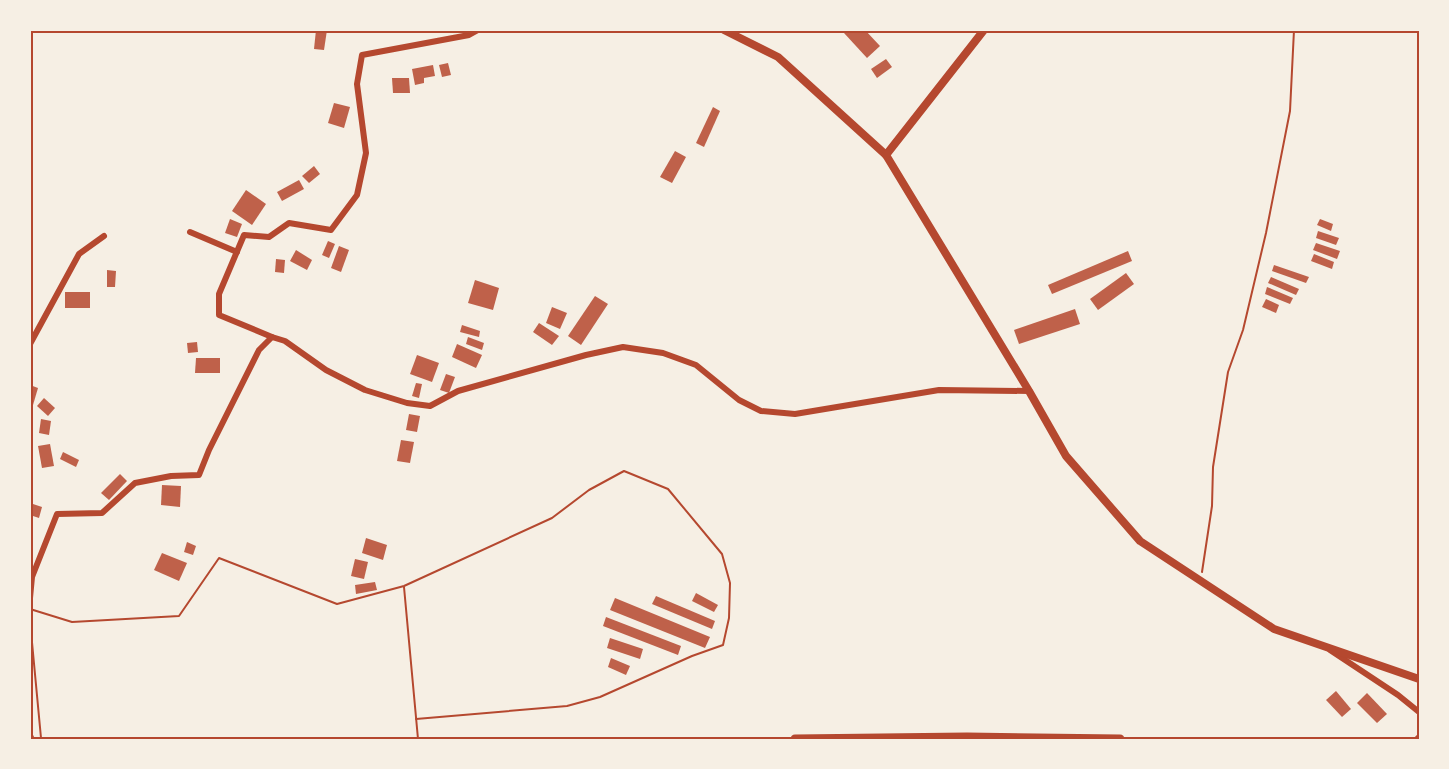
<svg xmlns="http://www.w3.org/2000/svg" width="1449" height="769" viewBox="0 0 1449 769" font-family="'PT Sans',sans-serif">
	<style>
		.building { fill: #bf614a }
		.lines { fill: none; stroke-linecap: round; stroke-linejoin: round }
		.path { stroke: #b5482f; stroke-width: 2 }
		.minor { stroke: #b5482f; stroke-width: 6 }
		.tertiary { stroke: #b5482f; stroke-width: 8 }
		.primary { stroke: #b5482f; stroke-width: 9 }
		.neatline { fill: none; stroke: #b5482f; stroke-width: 2 }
	</style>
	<rect width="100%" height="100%" fill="#f6efe4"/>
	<g class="building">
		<polygon points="316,30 327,30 324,50 314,49"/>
		<polygon points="846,30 865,30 880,46 867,58 844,33"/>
		<polygon points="886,59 892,67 877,78 871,69"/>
		<polygon points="448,63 451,75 442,77 439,65"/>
		<polygon points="433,65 435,76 424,78 424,83 415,85 412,69"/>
		<polygon points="392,78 409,78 410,93 393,93"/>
		<polygon points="334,103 350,107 344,128 328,123"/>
		<polygon points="713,107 720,111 704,147 696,143"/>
		<polygon points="675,151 686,157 672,183 660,177"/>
		<polygon points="314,166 320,174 309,183 302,176"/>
		<polygon points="299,180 304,189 282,201 277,192"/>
		<polygon points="246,190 266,204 252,225 232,211"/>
		<polygon points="230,219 242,224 237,237 225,233"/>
		<polygon points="1320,219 1333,224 1331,231 1317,225"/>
		<polygon points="1318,231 1339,238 1336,245 1316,238"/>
		<polygon points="328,241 335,244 329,258 322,255"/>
		<polygon points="1316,243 1340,251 1337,259 1313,250"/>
		<polygon points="339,246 349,250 341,272 331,268"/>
		<polygon points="296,250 312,260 307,270 290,261"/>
		<polygon points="1128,251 1132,261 1052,294 1048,285"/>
		<polygon points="1314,254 1334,262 1332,269 1311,261"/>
		<polygon points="276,259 285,260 284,273 275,272"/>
		<polygon points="1274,265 1309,277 1306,283 1272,271"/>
		<polygon points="107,270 116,271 115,287 107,287"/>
		<polygon points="1126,273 1134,284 1098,310 1090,299"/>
		<polygon points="1271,277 1299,289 1296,295 1268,283"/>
		<polygon points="475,280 499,288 493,310 468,303"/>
		<polygon points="1267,287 1293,298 1290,304 1265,294"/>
		<rect x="65" y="292" width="25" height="16"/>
		<polygon points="595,296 608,304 581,345 568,336"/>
		<polygon points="1266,299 1279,305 1276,313 1262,307"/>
		<polygon points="552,307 567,313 560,329 546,323"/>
		<polygon points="1075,309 1080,324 1019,344 1014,330"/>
		<polygon points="539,323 559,336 552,345 533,332"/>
		<polygon points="462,325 480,331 479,337 460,332"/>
		<polygon points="468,337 484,343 482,350 466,344"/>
		<polygon points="197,342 198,352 188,353 187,343"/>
		<polygon points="457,344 482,355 476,368 452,357"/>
		<polygon points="417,355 439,363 432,382 410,374"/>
		<polygon points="196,358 220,358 220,373 195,373"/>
		<polygon points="446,374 455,377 449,393 440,390"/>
		<polygon points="416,383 422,384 419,398 412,396"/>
		<polygon points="30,385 38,388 33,405 30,404"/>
		<polygon points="44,398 55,408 48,416 37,406"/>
		<polygon points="409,414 420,416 417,432 406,430"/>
		<polygon points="41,419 51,421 49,435 39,433"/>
		<polygon points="401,440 414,442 410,463 397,461"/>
		<polygon points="50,444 54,466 42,468 38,446"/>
		<polygon points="63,452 79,460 76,467 60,459"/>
		<polygon points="120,474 127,481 109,500 101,493"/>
		<polygon points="162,485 181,486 180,507 161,505"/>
		<polygon points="30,503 42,507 39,518 30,515"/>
		<polygon points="366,538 387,545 383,560 362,553"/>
		<polygon points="187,542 196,546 193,555 184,552"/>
		<polygon points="162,553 187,563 179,581 154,570"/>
		<polygon points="355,559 368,562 364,579 351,576"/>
		<polygon points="375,582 377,590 356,594 355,585"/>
		<polygon points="696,593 718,605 714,612 692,601"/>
		<polygon points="656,596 715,621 712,629 652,604"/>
		<polygon points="615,598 710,637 705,648 610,610"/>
		<polygon points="606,617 681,646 678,655 603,626"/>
		<polygon points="610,638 643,649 640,659 607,648"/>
		<polygon points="611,658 630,666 626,675 608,667"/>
		<polygon points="1336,691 1351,709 1342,717 1326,700"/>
		<polygon points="1367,693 1387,714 1377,723 1357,703"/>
	</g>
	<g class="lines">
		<g class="path">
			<polyline points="1202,572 1212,506 1213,467 1228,372 1243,330 1266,233 1290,111 1294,30"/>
			<polyline points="404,587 418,739"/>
			<polyline points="30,609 72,622 179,616 219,558 337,604 404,586 552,518 589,490 624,471 668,489 722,554 730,583 729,618 723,645 692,656 600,697 567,706 416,719"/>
			<polyline points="30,621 41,738"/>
		</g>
		<g class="minor">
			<polyline points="190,232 237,252"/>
			<polyline points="272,337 219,315 219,294 244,235 269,237 289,223 331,230 357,195 366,153 357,84 362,55 469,35 478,30"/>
			<polyline points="30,344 79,254 104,236"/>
			<polyline points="30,598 32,577 57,514 102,513 135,483 171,476 199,475 209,450 259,350 272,337 285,341 326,370 365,390 407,403 430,406 458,391 586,355 623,347 663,353 696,365 739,400 761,411 795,414 939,390 1029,391"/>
			<polyline points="1330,650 1398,695 1419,712"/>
			<polyline points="1417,739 1419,737"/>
		</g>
		<g class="tertiary">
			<polyline points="724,30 778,57 886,155 1029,391 1066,456 1140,541 1274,629 1419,679"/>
			<polyline points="886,155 984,30"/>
			<polyline points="30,738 30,739"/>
		</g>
		<polyline class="primary" points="795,739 967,737 1120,739"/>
	</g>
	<rect width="1449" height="769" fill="none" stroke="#f6efe4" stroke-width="63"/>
	<rect x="32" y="32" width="1386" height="706" class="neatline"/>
</svg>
